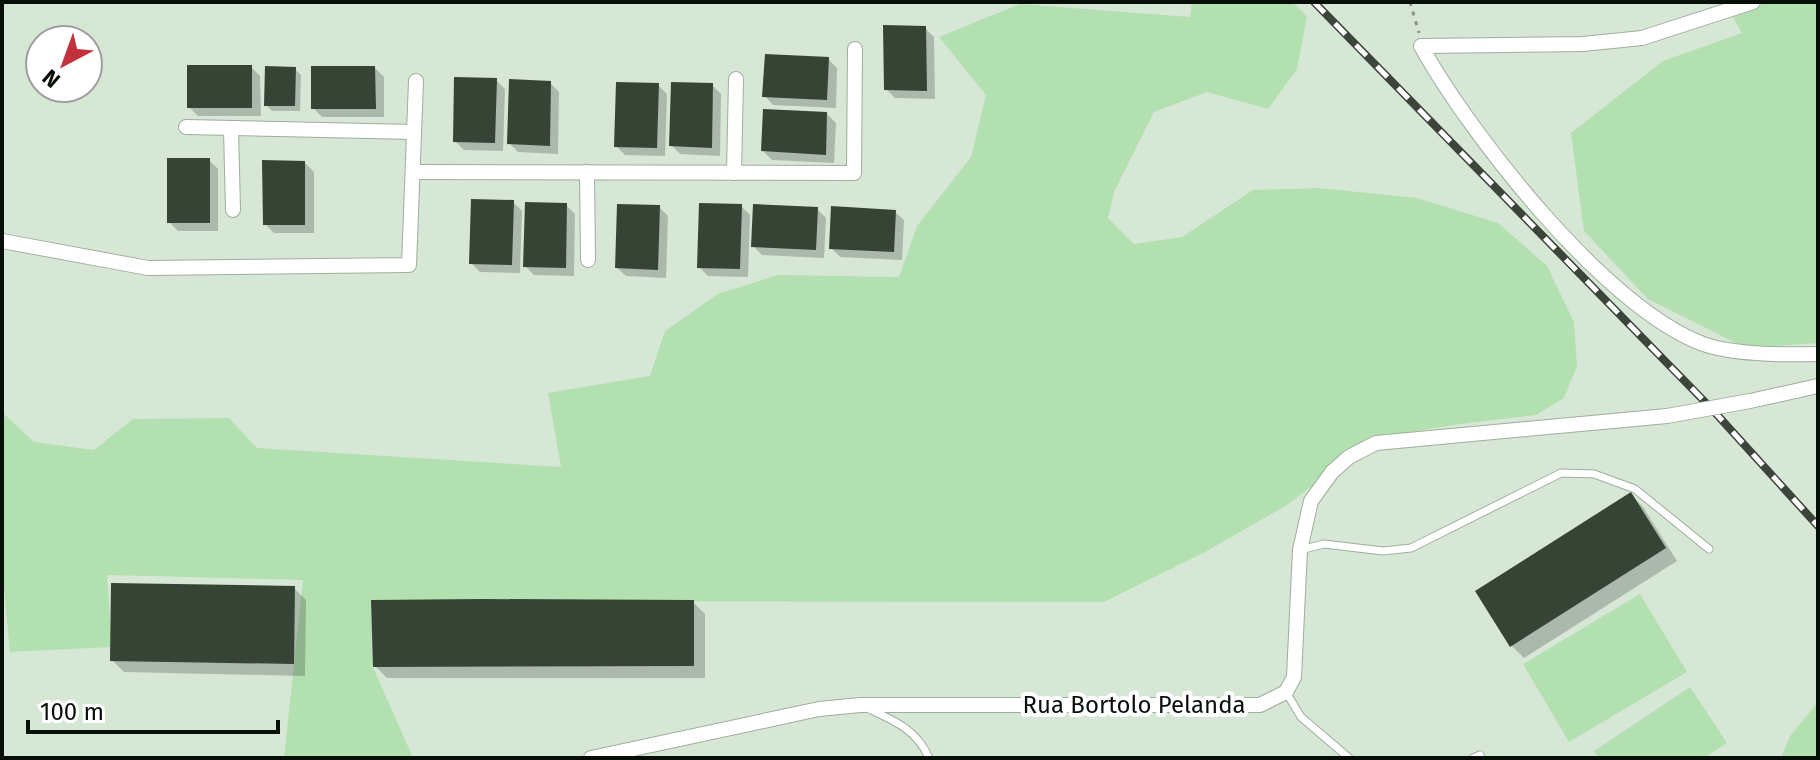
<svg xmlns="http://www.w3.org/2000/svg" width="1820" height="760" viewBox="0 0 1820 760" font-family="'Fira Sans',sans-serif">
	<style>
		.green { fill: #b3e0b1 }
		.shadow { fill: #0003 }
		.building { fill: #364335 }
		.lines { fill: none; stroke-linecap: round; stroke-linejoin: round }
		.lane-casing { stroke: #9eae9d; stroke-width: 9 }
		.street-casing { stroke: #9eae9d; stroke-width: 16 }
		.path { stroke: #879487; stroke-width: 3; stroke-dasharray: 4 6; stroke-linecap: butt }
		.lane { stroke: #fff; stroke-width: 7 }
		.street { stroke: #fff; stroke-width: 14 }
		.rail-casing { stroke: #3c443c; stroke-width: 8 }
		.rail { stroke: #fff; stroke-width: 5; stroke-dasharray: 15; stroke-linecap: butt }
		.street-bridge-casing { stroke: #9eae9d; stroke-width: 16; stroke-linecap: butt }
		.street-bridge { stroke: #fff; stroke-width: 14 }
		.labels { text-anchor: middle; stroke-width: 8; stroke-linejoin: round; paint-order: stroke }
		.street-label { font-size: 24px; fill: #080e08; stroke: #fff }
	</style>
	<rect width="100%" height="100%" fill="#d7e7d6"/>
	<g class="green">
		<polygon points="1192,2 1292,2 1307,16 1297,69 1268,109 1207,92 1154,112 1114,192 1108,218 1134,244 1182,237 1253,190 1319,188 1417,198 1498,223 1547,266 1574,322 1577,366 1564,398 1536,415 1460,424 1375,438 1287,505 1205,552 1104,602 371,601 373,667 413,758 284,758 303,580 107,575 112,647 10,652 2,568 2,412 34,442 94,450 133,419 229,418 257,448 561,467 548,393 650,376 665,331 718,294 778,275 899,277 917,226 971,157 986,95 939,37 1020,4 1190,17"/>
		<polygon points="1724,2 1818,2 1818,343 1746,348 1648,299 1584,231 1571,133 1663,61 1742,33"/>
		<polygon points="1640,594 1687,672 1569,742 1523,664"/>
		<polygon points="1690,687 1727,743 1704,758 1599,758 1594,751"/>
		<polygon points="1818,702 1818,758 1781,758 1790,736"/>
	</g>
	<g class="shadow">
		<polygon points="925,28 934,37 935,99 895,98 886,89"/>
		<polygon points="828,59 837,68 836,108 773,105 765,96"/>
		<polygon points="251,67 260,76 261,116 198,116 189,107"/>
		<polygon points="375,68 384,77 384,117 322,117 313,108"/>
		<polygon points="295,69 301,75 300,111 272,111 266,105"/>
		<polygon points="496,80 505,89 503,151 464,150 455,141"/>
		<polygon points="550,83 559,92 558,154 518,152 509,143"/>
		<polygon points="658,85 667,94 665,156 625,155 616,146"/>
		<polygon points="712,85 721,94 720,156 680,154 671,145"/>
		<polygon points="827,114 836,123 834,163 772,160 763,151"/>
		<polygon points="209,160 218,169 218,231 178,231 169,222"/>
		<polygon points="305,163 314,172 314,233 274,233 265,224"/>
		<polygon points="513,202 522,211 520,273 480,272 471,263"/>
		<polygon points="566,205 575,214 574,276 534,275 525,266"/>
		<polygon points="741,206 750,215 748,277 708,276 699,267"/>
		<polygon points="659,207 668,216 666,278 626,276 617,268"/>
		<polygon points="817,209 826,218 824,258 762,255 753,246"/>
		<polygon points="895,212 904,220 902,260 840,257 831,248"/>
		<polygon points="1631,495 1643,507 1677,561 1524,658 1512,646 1478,592"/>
		<polygon points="294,588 306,600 305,676 124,672 112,660"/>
		<polygon points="693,602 705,614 705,678 387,678 375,666"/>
	</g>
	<g class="building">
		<polygon points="883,25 926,26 927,91 884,90"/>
		<polygon points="765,54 829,57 827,100 762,97"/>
		<rect x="187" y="65" width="65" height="43"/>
		<polygon points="265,66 296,67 295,106 264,106"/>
		<polygon points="311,66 375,66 376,109 311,109"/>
		<polygon points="454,77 497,78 495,143 453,142"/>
		<polygon points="509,79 551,81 550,146 507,144"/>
		<polygon points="616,82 659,83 657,148 614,147"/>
		<polygon points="671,82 713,83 712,148 669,146"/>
		<polygon points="763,109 827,112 826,155 761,151"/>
		<rect x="167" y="158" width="43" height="65"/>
		<polygon points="262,160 305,161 305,225 263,225"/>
		<polygon points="471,199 514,200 512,265 469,264"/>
		<polygon points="525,202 567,203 566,268 523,267"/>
		<polygon points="699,203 742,204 740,269 697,268"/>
		<polygon points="617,204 660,205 658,270 615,268"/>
		<polygon points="753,204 818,207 816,250 751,247"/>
		<polygon points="831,206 896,210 894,252 829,249"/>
		<polygon points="1631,492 1666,548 1510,647 1475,591"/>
		<polygon points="111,583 295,586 294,664 110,661"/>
		<polygon points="482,599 694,600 694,666 373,667 371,600"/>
	</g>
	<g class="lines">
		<g class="lane-casing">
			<g id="lane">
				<polyline points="1300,550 1324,544 1383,551 1411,548 1561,473 1594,474 1635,489 1709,549"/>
				<polyline points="1286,692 1301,717 1349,758"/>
				<path d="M869,709C895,721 917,730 929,758"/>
				<polyline points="1473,758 1480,755"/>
			</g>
		</g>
		<g class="street-casing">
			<g id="street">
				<path d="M1753,2L1642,38L1583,44L1421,46C1471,136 1606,308 1703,344C1735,355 1784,355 1818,354"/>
				<polyline points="186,127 414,132"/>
				<polyline points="231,129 233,210"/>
				<polyline points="413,172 854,173 855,49"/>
				<polyline points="587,172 588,260"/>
				<polyline points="734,173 736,79"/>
				<polyline points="2,241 148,268 409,265 416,81"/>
				<polyline points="1750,401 1818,386"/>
				<polyline points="591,758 819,709 860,705 1260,705 1286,692 1294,677 1300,550 1311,501 1332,472 1349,457 1376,443 1667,416"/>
			</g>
		</g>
		<polyline class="path" points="1410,2 1419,33"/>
		<use href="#lane" class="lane"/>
		<use href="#street" class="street"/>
		<g class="rail-casing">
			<polyline id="rail" points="1314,2 1710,407 1818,526"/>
		</g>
		<use href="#rail" class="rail"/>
		<g class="street-bridge-casing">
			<polyline id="street-bridge" points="1667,416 1750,401"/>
		</g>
		<use href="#street-bridge" class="street-bridge"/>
	</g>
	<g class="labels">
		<g class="street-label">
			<text x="1134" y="713">Rua Bortolo Pelanda</text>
		</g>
	</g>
	<rect width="1820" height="760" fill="none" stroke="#080e08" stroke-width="8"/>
	<g transform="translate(64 64) rotate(221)"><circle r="38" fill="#ffffff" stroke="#9c9f9c" stroke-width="2"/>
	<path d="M0-6L14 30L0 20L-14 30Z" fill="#c2323e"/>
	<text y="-12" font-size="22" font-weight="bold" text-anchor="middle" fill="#080e08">N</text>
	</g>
	<path d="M28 720v12h250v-12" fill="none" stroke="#080e08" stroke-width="4"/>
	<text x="40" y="720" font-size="24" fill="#080e08" stroke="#ffffff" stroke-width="6" paint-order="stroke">100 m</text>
</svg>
